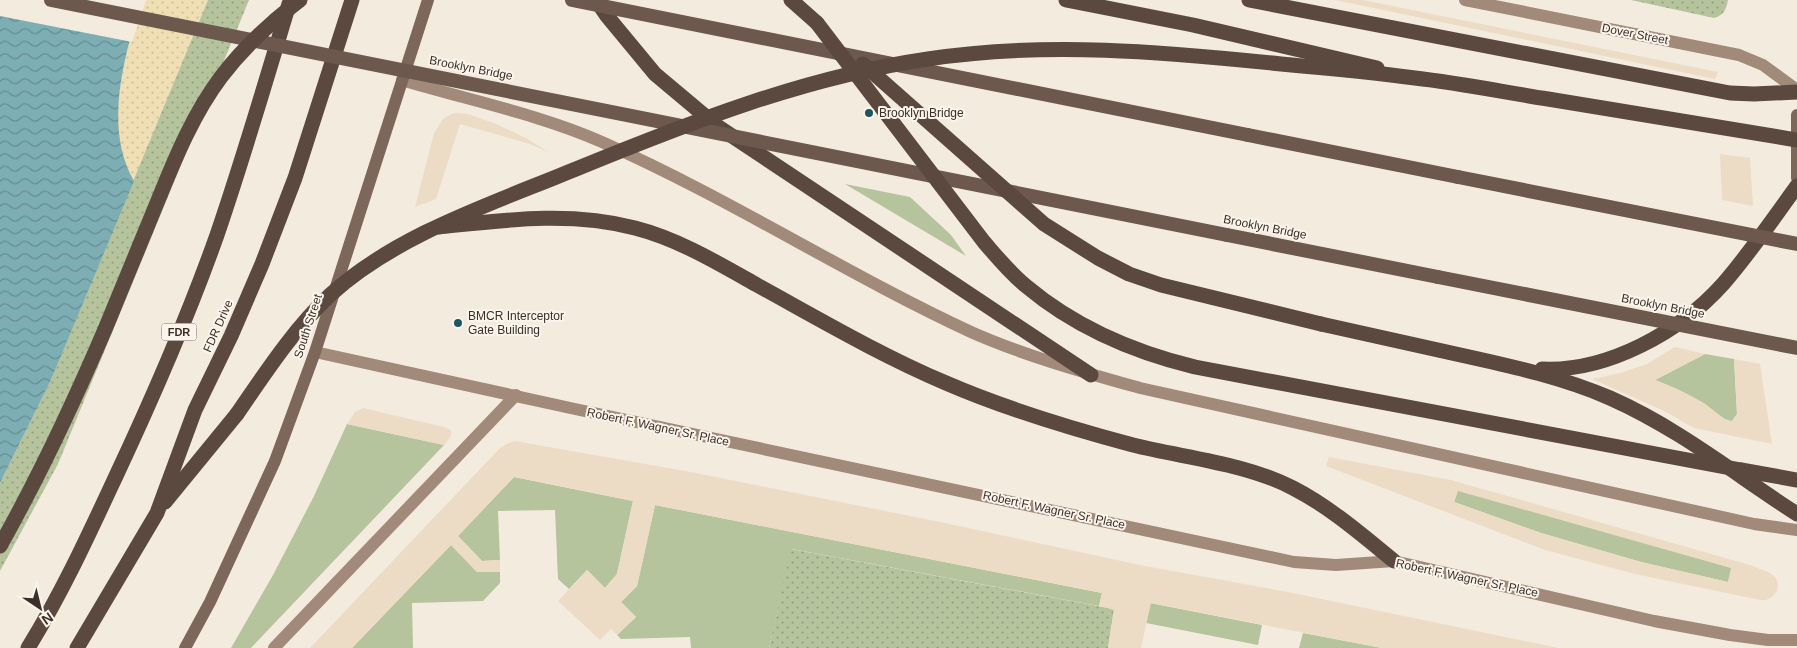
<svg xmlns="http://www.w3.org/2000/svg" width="1797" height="648" viewBox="0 0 1797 648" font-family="Helvetica,sans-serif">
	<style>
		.green { fill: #b6c49d }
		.sand { fill: url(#sand-dots) }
		.park { fill: url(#park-dots) }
		.plaza { fill: #ecdcc5; fill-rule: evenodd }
		.water { fill: url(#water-waves) }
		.pier { fill: #f4ebdf }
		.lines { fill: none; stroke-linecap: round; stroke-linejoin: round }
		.secondary { stroke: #a18a7a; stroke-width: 12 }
		.primary { stroke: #7d675a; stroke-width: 12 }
		.trunk { stroke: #6c584d; stroke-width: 14 }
		.motorway { stroke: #5b4940; stroke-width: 15 }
		.trunk-bridge { stroke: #6c584d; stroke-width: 14 }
		.motorway-bridge { stroke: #5b4940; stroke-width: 15 }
		.poi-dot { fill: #1c575e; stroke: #fbf4eb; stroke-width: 2 }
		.labels { text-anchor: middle; stroke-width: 4; stroke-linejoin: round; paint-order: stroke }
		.shield { fill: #fbf4eb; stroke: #746a63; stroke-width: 1 }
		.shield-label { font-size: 11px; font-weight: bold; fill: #3a2f29 }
		.street-label { font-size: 12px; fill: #3a2f29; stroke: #fbf4eb }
		.poi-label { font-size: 12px; fill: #3a2f29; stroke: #fbf4eb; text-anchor: start }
	</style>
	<defs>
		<pattern id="sand-dots" width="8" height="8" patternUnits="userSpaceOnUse" patternTransform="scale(1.25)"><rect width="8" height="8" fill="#f0deb4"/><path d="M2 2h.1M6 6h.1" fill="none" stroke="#cfbf9b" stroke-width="1.8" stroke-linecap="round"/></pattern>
		<pattern id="park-dots" width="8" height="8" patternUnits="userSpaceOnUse" patternTransform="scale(1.25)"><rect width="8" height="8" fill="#b6c49d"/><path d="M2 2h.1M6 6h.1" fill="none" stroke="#95a080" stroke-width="1.8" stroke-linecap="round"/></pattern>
		<pattern id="water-waves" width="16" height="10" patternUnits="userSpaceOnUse" patternTransform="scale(1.25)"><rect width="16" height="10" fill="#7caeb3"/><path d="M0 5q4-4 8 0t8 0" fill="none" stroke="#678e92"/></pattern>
	</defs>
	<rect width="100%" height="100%" fill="#f4ebdf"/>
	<g class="green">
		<polygon points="845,184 910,197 951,235 966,256"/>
		<path d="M1705,354L1734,359L1737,414L1732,421C1724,421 1715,411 1708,407C1692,395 1673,387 1655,380Z"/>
		<polygon points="347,424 444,445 251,648 231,648 273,575 314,496"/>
		<polygon points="514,477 633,501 617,574 605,588 587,570 569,589 558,579 555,510 498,511 500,560 482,561 458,536"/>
		<polygon points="1458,490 1732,568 1728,582 1641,562 1541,533 1454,502"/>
		<polygon points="655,505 1102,593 1099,606 792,549 769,648 691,648 690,637 621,639 617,635 636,617 621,602 637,586"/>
		<polygon points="451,545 477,572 500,572 500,583 483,601 412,603 413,648 352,648"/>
		<polygon points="1150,603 1262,625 1258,645 1146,623"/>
		<polygon points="1303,633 1382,648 1299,648"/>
	</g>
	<path class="sand" d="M143,0H208L134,181C102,126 124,55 143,0Z"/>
	<g class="park">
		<polygon points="208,0 249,0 58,464 0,571 0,483 51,380"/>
		<path d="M1631,0H1728C1726,10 1724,15 1714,18Z"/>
		<polygon points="791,549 1114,609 1108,648 769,648"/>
	</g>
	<g class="plaza">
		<polygon points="1335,0 1363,0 1718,72 1715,79"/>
		<polygon points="457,113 468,114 494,123 526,138 550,153 530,144 460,124 436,199 415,207 434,133 443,119 451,114"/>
		<polygon points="1720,154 1750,158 1753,206 1722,200"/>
		<polygon points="1675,347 1705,354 1655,380 1677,389 1704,403 1727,421 1732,421 1737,414 1734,359 1760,364 1772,444 1694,428 1664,411 1592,379 1620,373 1647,364"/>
		<polygon points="363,408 444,427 451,430 451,436 444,445 347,424 355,412"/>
		<polygon points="515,441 691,472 950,524 1140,565 1288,592 1559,648 1382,648 1151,603 1141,648 1108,648 1114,610 1099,606 1102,593 655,505 637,586 621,602 636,617 617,635 611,629 600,640 558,601 587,570 605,588 617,574 633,501 514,477 458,536 482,561 500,560 500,572 477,572 451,545 352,648 310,648 499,449 508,443"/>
		<path d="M1329,457L1451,480L1750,565L1770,573L1776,578L1778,585L1777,591L1772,597L1766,600H1760L1635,574L1545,550L1326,466ZM1458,491L1731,568L1728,582L1641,562L1541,533L1454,502Z"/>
	</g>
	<path class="water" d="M0,0L132,32C119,79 108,136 134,181L51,380L0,483Z"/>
	<polygon class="pier" points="0,0 146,0 132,42 0,16"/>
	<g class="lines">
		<g class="secondary">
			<polyline points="1465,0 1739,55 1763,65 1797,90"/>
			<path d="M402,80C468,100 538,114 602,142C729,198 846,274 971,332C1025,356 1083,372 1140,388L1754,524L1797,530"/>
			<polyline points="315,352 575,409 1294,562 1336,565 1394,561 1654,621 1730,635 1768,640 1797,640"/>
			<polyline points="274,648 516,395"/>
		</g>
		<g class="primary">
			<polyline points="1797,115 1797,178"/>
			<polyline points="185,648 210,602 275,461 315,352 428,0"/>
		</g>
		<g class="trunk">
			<polyline points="1248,135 1458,177"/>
			<polyline points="1227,235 1438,277"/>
		</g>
		<g class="motorway">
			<polyline points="596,0 607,16 655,74 717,126 1091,375"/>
			<polyline points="791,0 817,23"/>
			<polyline points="1066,0 1193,25 1377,68"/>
			<polyline points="1249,0 1730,93 1754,94 1797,92"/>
			<path d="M439,227C505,220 570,211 635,228C678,239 718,263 757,285C819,319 880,355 946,383C1006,409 1069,428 1133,445C1185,458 1245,463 1293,488C1330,507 1362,535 1394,561"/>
			<path d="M1321,324C1369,335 1417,345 1465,356C1515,367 1564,378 1610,398C1678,428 1735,474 1797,514"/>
			<path d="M1542,369C1607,372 1680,332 1723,284C1750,253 1773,219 1797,186"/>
			<polyline points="1741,470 1797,480"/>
			<polyline points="165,502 237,414"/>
			<path d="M28,648C62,593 89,534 116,476C153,397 188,317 217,235C243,159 266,81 289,4"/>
			<polyline points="77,648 157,513 195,410 231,336 262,264 295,178 352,0"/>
		</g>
		<g class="trunk-bridge">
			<polyline points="51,0 1227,235"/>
			<polyline points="572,0 1248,135"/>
			<polyline points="1458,177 1797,244"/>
			<polyline points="1438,277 1797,348"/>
		</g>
		<g class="motorway-bridge">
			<path d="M817,23L984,242C997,257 1010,273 1026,286C1076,328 1133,352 1195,367L1741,470"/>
			<polyline points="863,64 1044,224 1098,258 1129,274 1161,285 1321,324"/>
			<path d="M237,414C266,372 293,330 330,295C397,234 494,203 576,169C691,122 805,77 928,59C1045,41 1165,52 1281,64C1326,68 1370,72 1415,78C1459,83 1504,92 1548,99C1631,113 1714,127 1797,140"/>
			<path d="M0,546C40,475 74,402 106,327C124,284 141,241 159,198C176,156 194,113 221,77C243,48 271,22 300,0"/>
		</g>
	</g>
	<g class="poi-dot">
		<circle cx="869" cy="113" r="5"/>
		<circle cx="458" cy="323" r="5"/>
	</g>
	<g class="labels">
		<rect class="shield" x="161.5" y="323.5" width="35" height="17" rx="4"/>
		<g class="shield-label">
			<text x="179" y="336">FDR</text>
		</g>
		<g class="street-label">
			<text transform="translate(1635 34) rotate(11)" y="4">Dover Street</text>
			<text transform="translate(471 68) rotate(11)" y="4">Brooklyn Bridge</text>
			<text transform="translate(1265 227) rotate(11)" y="4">Brooklyn Bridge</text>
			<text transform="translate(1663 306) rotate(11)" y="4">Brooklyn Bridge</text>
			<text transform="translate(218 326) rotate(-66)" y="4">FDR Drive</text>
			<text transform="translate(308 326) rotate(-72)" y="4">South Street</text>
			<text transform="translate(658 427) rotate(12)" y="4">Robert F. Wagner Sr. Place</text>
			<text transform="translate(1054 510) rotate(12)" y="4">Robert F. Wagner Sr. Place</text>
			<text transform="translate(1467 578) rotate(12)" y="4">Robert F. Wagner Sr. Place</text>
		</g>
		<g class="poi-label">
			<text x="879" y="117">Brooklyn Bridge</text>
			<text x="468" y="320">BMCR Interceptor<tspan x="468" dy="14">Gate Building</tspan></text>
		</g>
	</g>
	<g transform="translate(40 608) rotate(145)" stroke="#fbf4eb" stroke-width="4" paint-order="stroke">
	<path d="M0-4L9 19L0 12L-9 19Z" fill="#3a2f29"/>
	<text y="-8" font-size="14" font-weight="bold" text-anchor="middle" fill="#3a2f29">N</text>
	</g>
</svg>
